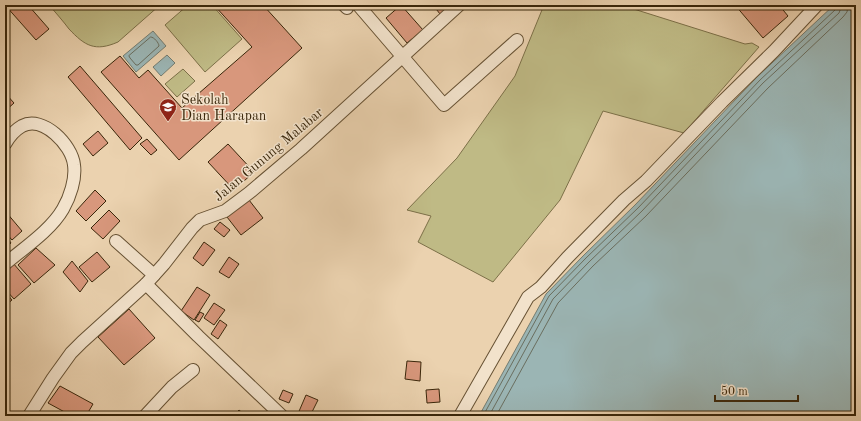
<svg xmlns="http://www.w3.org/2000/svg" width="861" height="421" viewBox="0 0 861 421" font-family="'Old Standard TT',serif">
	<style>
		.green { fill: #bfba85; stroke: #7c7048 }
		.water { fill: #9bb5b4; stroke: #747c70 }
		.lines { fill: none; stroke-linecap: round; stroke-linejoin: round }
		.shore { stroke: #6a6e5f; stroke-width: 1 }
		.building { fill: #d8977c; stroke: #39260a }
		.minor-casing { stroke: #665133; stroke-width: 14 }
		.minor { stroke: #f2e2cb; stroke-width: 12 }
		.labels { text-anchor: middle; stroke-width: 3; stroke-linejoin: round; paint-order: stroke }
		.poi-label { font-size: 14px; fill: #39260a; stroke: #f2e2cb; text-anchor: start }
		.street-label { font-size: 14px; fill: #39260a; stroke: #f2e2cb }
	</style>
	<rect width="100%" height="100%" fill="#ebd2af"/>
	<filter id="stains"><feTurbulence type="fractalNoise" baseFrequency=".005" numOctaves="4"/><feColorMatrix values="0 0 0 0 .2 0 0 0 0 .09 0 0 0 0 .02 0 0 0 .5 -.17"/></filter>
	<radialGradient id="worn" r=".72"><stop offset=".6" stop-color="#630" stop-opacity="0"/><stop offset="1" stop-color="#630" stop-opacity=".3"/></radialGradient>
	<g class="green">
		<path d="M49,5H160L118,42C95,52 85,46 69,29C63,21 56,13 49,5Z"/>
		<polygon points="188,5 212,5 242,39 205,72 165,25"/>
		<polygon points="544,5 621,5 745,44 752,43 759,47 684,133 603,111 560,200 493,282 418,242 431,216 407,210 457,158 508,86 515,76"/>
		<polygon points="183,69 195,81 177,97 165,84"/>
	</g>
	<g class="water">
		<polygon points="834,5 856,5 856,416 479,416 546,294 583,256 635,205 757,77"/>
		<polygon points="153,31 166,46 136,72 123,56"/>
		<polygon points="167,55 175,63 161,76 153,67"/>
	</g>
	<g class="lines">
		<g class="shore">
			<path d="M151,37C154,37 159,43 159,46L138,65H136L130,58L129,56Z"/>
			<polyline points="483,416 549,296 586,258 638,208 760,80 835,10 837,5"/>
			<polyline points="489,416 553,299 589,262 642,211 763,83 839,13 842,5"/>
			<polyline points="496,416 558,303 593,266 646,216 768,88 843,17 847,12 848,5"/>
		</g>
	</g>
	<g class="building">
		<polygon points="5,5 28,5 49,29 36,40"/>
		<polygon points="214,5 263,5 302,48 179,160 101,72 120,56 139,78 148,70 182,108 252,47"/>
		<polygon points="401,5 423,30 407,43 386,18"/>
		<polygon points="433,5 451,5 440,14"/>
		<polygon points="735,5 779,5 788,16 763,38"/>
		<polygon points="5,22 10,27 5,32"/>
		<polygon points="80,66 142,138 130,150 68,77"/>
		<polygon points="5,93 14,103 5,111"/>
		<polygon points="98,131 108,143 93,156 83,144"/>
		<polygon points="147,139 157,150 151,155 140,144"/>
		<polygon points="228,144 254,172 234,190 208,162"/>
		<polygon points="95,190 106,201 86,221 76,211"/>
		<polygon points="249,200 263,218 241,235 227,217"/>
		<polygon points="109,210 120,221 103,239 91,228"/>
		<polygon points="6,212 22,231 12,240 5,232 5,213"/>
		<polygon points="220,222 230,230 224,237 214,229"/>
		<polygon points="5,235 11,243 5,248"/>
		<polygon points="204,242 215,250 203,266 193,258"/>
		<polygon points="36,248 55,265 34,283 18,265"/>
		<polygon points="97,252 110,267 92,282 79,267"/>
		<polygon points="229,257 239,264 229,278 219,272"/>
		<polygon points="72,261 88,281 80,292 63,272"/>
		<polygon points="13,263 31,284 14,299 5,289 5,270"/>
		<polygon points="197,287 210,295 194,320 181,311"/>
		<polygon points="5,292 12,300 5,306"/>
		<polygon points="214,303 225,310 214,325 204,318"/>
		<polygon points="129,309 155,338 124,365 98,337"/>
		<polygon points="200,312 204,314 199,322 195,320"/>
		<polygon points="220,320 227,325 218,339 211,334"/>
		<polygon points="407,361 421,362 420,381 405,379"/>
		<polygon points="60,386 93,404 86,416 72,416 48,403"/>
		<polygon points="439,389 440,402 427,403 426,390"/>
		<polygon points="283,390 293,394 289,403 279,399"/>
		<polygon points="306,395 318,400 310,416 297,416"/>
		<polygon points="239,410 246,416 233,416"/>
	</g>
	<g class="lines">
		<g class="minor-casing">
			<g id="minor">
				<polyline points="344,5 347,8"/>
				<polyline points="359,6 444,105 517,40"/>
				<path d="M5,144C9,137 15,130 22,126C43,115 72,145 74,165C76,179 70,197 63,209C51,230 24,248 5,264"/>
				<polyline points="116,241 154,275"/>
				<polyline points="146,284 198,336 282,416"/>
				<polyline points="29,416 53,378 71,353 82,342 146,284 164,264 192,228 200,220 225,211 249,193 301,149 459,5"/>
				<polyline points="145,416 172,387 193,370"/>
				<polyline points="460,416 528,297 541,287 567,258 624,200 646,181 722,102 774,51 817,5"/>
			</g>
		</g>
		<use href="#minor" class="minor"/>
	</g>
	<defs>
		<g id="school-pin" transform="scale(0.9)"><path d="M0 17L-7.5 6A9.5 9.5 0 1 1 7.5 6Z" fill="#8f2418" stroke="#f2e2cb"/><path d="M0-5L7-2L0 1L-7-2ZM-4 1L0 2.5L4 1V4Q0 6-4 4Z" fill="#fff"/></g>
	</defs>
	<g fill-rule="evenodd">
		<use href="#school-pin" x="168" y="107"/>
	</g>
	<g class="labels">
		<g class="poi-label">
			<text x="181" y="104">Sekolah<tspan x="181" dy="16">Dian Harapan</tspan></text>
		</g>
		<g class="street-label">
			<text transform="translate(268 154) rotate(-40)" y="5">Jalan Gunung Malabar</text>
		</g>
	</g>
	<rect width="861" height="421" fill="none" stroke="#ebd2af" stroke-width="20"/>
	<rect x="6" y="6" width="849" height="409" fill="none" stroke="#39260a" stroke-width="2"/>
	<rect x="10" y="10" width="841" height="401" fill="none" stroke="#39260a"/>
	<path d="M715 395v6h83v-6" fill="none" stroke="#39260a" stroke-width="2"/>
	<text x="721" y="395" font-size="12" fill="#39260a" stroke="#f2e2cb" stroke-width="3" paint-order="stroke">50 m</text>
	<rect width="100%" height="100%" filter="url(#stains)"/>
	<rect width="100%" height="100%" fill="url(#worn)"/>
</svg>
